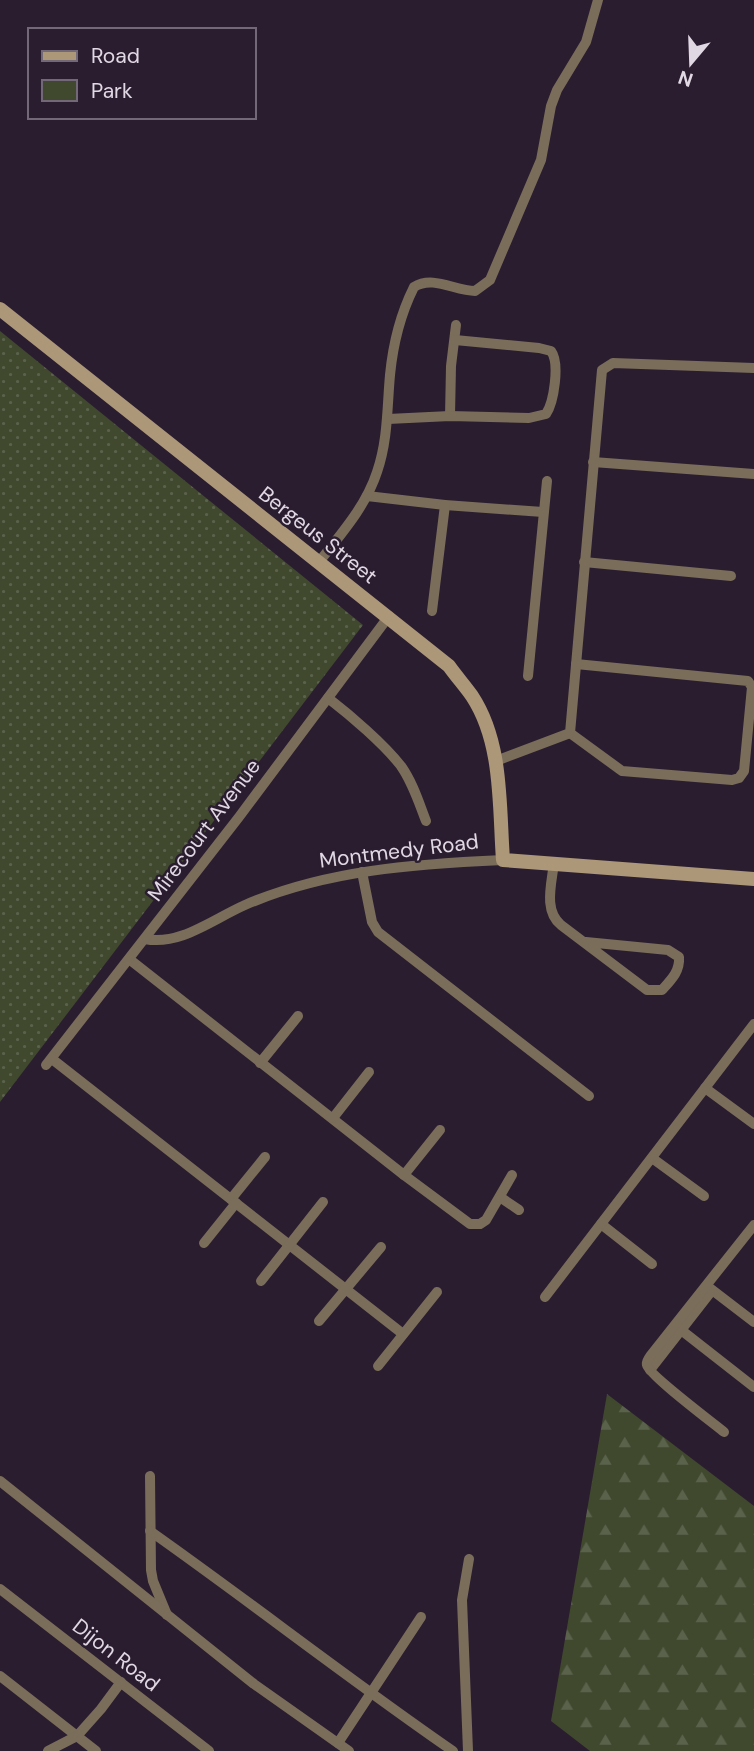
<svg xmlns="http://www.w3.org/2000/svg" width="754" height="1751" viewBox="0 0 754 1751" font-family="'DM Sans',sans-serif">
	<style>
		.green { fill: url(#green-dots) }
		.forest { fill: url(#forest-firs) }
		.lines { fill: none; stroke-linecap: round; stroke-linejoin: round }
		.street { stroke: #7a6d5a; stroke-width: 10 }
		.secondary { stroke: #ac9778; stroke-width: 14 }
		.labels { text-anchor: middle; stroke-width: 5; stroke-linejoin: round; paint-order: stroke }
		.street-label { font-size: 21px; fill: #e0d8e3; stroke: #2a1d2f }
	</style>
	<defs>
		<pattern id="green-dots" width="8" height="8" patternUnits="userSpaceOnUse" patternTransform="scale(1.75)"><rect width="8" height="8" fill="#40492e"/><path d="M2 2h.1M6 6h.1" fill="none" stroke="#5b624c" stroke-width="1.8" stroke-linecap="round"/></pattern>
		<pattern id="forest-firs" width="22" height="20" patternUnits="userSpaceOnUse" patternTransform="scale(1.75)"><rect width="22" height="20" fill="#40492e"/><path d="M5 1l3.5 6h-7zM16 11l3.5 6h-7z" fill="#5b624c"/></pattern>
	</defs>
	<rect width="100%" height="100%" fill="#2a1d2f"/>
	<polygon class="green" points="0,331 363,625 0,1102"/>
	<polygon class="forest" points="607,1394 754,1506 754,1751 590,1751 551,1721"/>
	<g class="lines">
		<g class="street">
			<polyline points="450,416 451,366 456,325"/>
			<path d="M388,419L450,416L529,418L546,414C554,402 560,363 551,351L539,348L455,340"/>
			<polyline points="593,462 754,474"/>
			<polyline points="367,496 445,505 543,512"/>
			<path d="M319,562C341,534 366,506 377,472C388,440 387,408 390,375C393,344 400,315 414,287C433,275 455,291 475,291L490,280L541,160L551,106L557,90L586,42L598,0"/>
			<polyline points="584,562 731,576"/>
			<polyline points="432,611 445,505"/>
			<polyline points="528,676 547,481"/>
			<path d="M328,698C350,715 384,744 401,766C413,783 419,803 426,821"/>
			<polyline points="570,733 622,771 732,780 739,778 744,771 752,687 748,681 576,664"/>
			<polyline points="496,761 570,733 602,370 613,363 754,368"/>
			<path d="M554,862C552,883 543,910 561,925L647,990H662C672,979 680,971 679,957L668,950L586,942"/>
			<polyline points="362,872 372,922 378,932 589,1096"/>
			<path d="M145,939C180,946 213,919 245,905C326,870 415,864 503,860"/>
			<polyline points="129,959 404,1175 470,1224 480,1224 486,1220 512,1175"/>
			<polyline points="52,1059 403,1334"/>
			<polyline points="260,1063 298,1016"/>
			<polyline points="46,1065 239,817 389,616"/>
			<polyline points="705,1088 754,1124"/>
			<polyline points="333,1118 369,1072"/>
			<polyline points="652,1158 704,1196"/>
			<polyline points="404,1175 440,1130"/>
			<polyline points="500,1197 519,1210"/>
			<polyline points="231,1199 265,1157"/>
			<polyline points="601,1224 652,1264"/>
			<polyline points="204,1243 236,1203"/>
			<polyline points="261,1281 323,1202"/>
			<polyline points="707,1286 754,1322"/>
			<polyline points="545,1297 754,1024"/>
			<polyline points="319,1321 381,1247"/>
			<polyline points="676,1326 754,1387"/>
			<polyline points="378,1366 437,1292"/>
			<polyline points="650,1370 710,1293"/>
			<path d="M724,1432C713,1423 648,1374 647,1365C646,1361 649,1358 651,1355L754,1225"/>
			<polyline points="150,1476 151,1570 153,1581 167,1615"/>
			<polyline points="0,1481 254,1684 349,1751"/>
			<path d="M150,1531C252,1603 350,1680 453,1751"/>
			<polyline points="0,1589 209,1751"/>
			<polyline points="0,1676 96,1751"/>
			<polyline points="338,1743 421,1617"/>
			<polyline points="48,1751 77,1736 101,1709 121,1682"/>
			<polyline points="468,1751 462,1600 469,1559"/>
		</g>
		<path class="secondary" d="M0,309L449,666C456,676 465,686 472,696C503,743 499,806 503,860L754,879"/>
	</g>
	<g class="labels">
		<g class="street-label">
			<text transform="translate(318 535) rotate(38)" y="7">Bergeus Street</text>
			<text transform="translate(204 830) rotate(-53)" y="7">Mirecourt Avenue</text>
			<text transform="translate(399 851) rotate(-7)" y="7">Montmedy Road</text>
			<text transform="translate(116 1655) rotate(38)" y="7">Dijon Road</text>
		</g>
	</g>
	<rect x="28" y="28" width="228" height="91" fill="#2a1d2f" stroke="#736877" stroke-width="2"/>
	<rect x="42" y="51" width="35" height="10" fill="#ac9778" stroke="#736877" stroke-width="2"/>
	<text x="91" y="63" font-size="21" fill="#e0d8e3">Road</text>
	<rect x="42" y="80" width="35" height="21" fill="#40492e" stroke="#736877" stroke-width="2"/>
	<text x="91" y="98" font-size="21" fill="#e0d8e3">Park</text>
	<g transform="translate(691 63) rotate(199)" stroke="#2a1d2f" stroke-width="5" paint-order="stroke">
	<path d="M0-5L12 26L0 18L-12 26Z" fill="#e0d8e3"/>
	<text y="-10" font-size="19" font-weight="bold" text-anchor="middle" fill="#e0d8e3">N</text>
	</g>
</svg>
